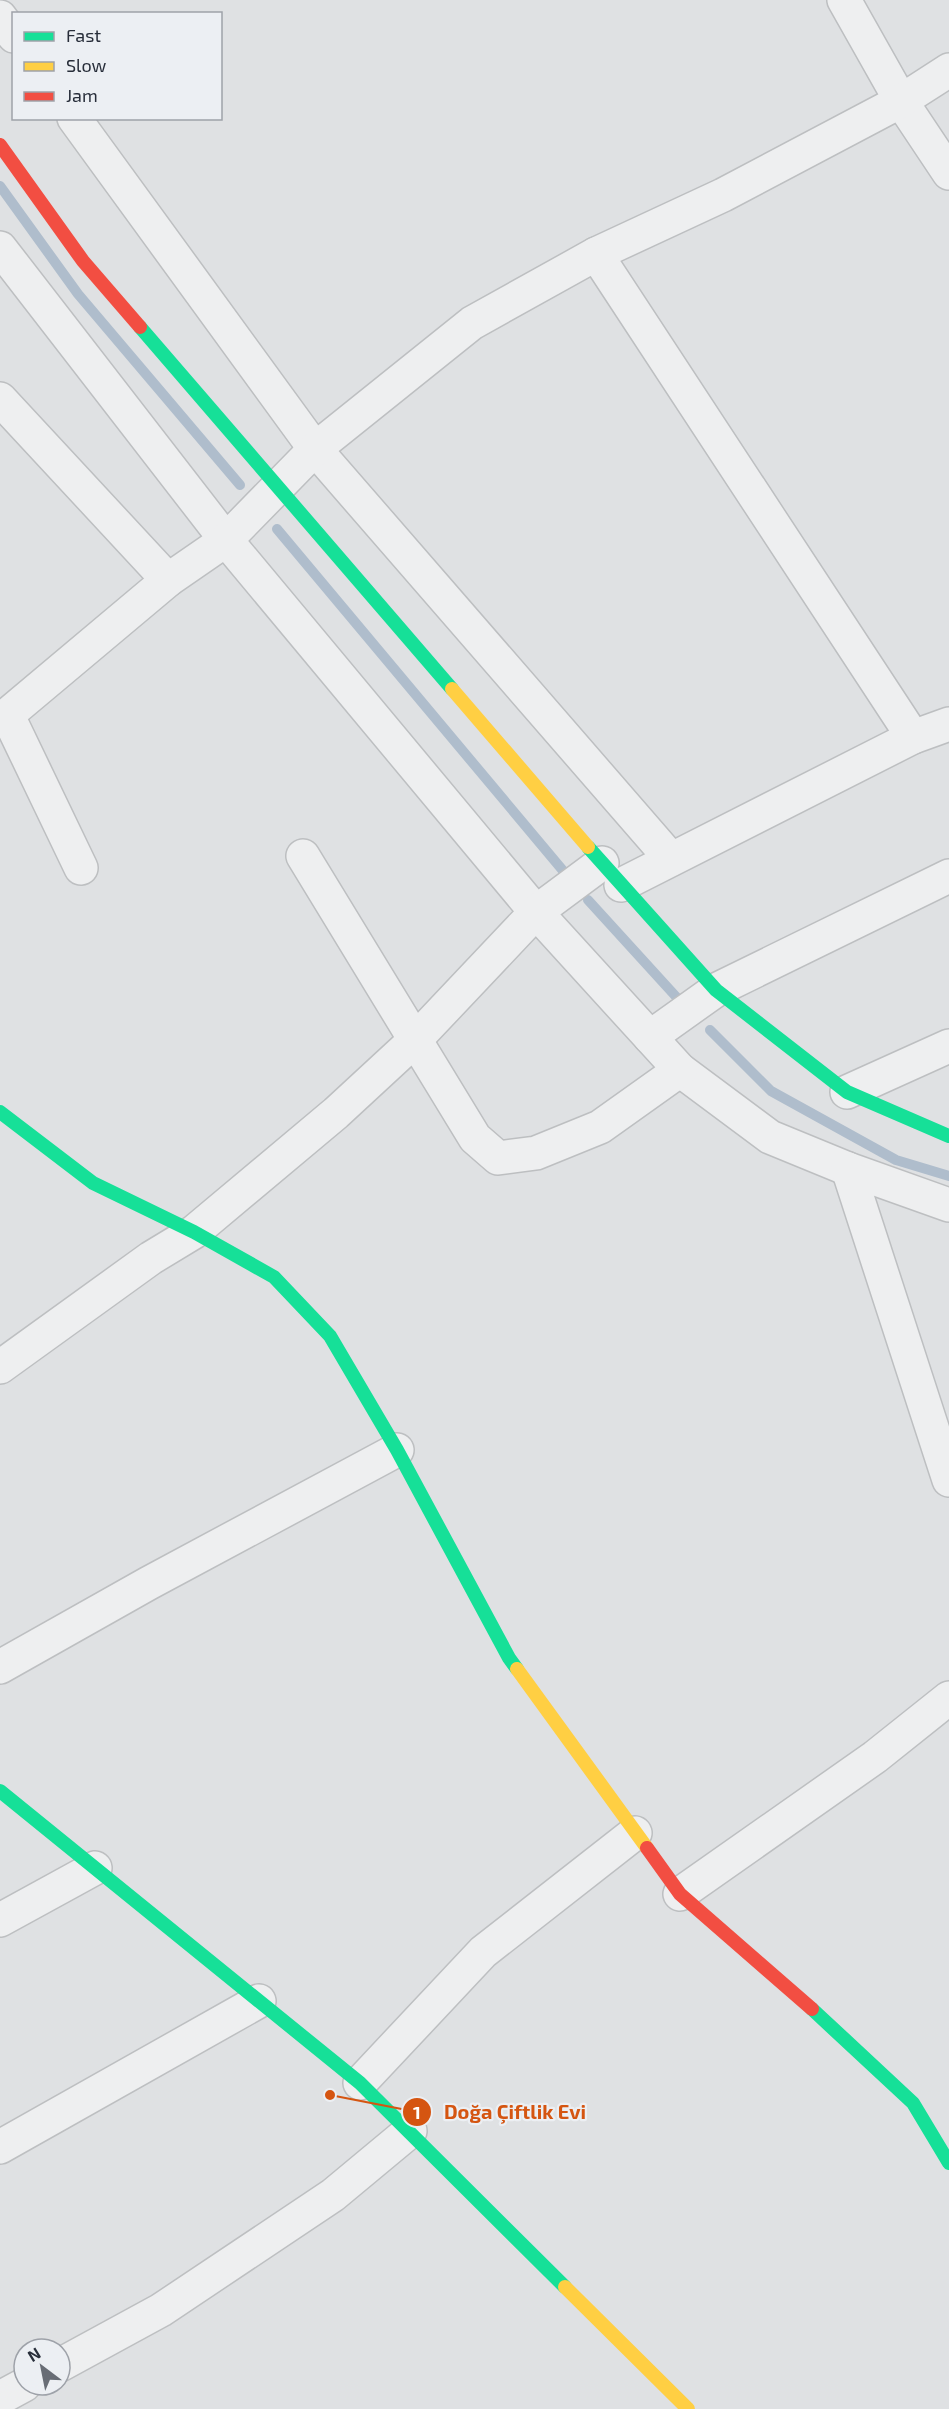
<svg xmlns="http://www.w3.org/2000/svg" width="949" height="2409" viewBox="0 0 949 2409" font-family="'Exo 2',sans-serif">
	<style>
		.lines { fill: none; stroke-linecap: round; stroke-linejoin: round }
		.stream { stroke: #afbdcc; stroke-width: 10 }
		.street-casing { stroke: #bdbfc1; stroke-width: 36 }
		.street { stroke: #eeeff0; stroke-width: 33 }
		.fast { stroke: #16e098; stroke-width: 14 }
		.slow { stroke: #ffcf43; stroke-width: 14 }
		.jam { stroke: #f24e42; stroke-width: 14 }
		.leader { fill: none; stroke: #d55511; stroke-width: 2 }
		.callout-dot { fill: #d55511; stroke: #eceff3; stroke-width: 2 }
		.mark-label { font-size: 18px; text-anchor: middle; font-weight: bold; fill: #fff }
		.callout-label { font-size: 20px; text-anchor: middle; font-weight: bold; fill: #d55511; stroke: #eceff3; stroke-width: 4.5; stroke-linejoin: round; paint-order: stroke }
	</style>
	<rect width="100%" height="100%" fill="#dfe1e3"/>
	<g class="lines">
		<g class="stream">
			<polyline points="0,186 78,294 240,485"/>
			<polyline points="277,529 565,873"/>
			<polyline points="588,900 680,1001"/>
			<polyline points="710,1030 771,1091 896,1160 949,1176"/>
		</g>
		<g class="street-casing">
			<g id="street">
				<polyline points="844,0 901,101 949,173"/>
				<polyline points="0,17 14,36"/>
				<polyline points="74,118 315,449 671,859"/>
				<polyline points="0,248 226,540 536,912 680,1070 770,1137 848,1169 949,1205"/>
				<polyline points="596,254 913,737"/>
				<polyline points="0,399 168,580"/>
				<polyline points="8,716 81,868"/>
				<polyline points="0,721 168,580 226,540 315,449 472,323 596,254 723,195 901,101 949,70"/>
				<polyline points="303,856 475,1138 498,1158 536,1153 600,1127 680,1070"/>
				<polyline points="621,885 913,737 949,724"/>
				<polyline points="650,1037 716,990 949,876"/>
				<polyline points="847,1092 949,1046"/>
				<polyline points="848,1169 949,1480"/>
				<polyline points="0,1367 151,1258 194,1232 336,1113 415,1040 536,912 602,863"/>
				<polyline points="0,1667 149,1583 397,1450"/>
				<polyline points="680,1894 875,1757 949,1698"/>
				<polyline points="0,1920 95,1868"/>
				<polyline points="360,2083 483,1952 635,1833"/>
				<polyline points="0,2147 259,2001"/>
				<polyline points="60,2365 161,2310 333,2195 410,2131"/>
				<polyline points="0,2398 24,2385"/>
			</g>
		</g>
		<use href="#street" class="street"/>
		<g class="fast">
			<polyline points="140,327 452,689"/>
			<polyline points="588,847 716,990 847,1092 949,1136"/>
			<polyline points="0,1112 93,1183 194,1232 274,1277 330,1336 397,1450 509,1658 517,1669"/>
			<polyline points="0,1791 360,2083 565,2287"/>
			<polyline points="812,2009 913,2103 949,2163"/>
		</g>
		<g class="slow">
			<polyline points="452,689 588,847"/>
			<polyline points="517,1669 647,1848"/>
			<polyline points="565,2287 688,2409"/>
		</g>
		<g class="jam">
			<polyline points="0,145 83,261 140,327"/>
			<polyline points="647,1848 680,1894 812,2009"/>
		</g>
	</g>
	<path class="leader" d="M330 2095L417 2112"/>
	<g class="callout-dot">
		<circle cx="330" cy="2095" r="6"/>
		<circle cx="417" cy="2112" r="15"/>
	</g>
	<g class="mark-label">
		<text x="417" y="2119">1</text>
	</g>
	<g class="callout-label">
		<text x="515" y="2119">Doğa Çiftlik Evi</text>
	</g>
	<rect x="12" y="12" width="210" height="108" fill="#eceff3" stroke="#9ea2a9" stroke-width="1.5"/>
	<rect x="24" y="32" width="30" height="9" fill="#16e098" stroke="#9ea2a9" stroke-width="1.5"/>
	<text x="66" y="42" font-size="18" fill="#282e3a">Fast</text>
	<rect x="24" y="62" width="30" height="9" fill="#ffcf43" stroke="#9ea2a9" stroke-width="1.5"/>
	<text x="66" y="72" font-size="18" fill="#282e3a">Slow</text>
	<rect x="24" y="92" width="30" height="9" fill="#f24e42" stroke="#9ea2a9" stroke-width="1.5"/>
	<text x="66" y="102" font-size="18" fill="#282e3a">Jam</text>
	<g transform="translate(42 2367) rotate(328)"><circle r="28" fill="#eceff3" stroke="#9ea2a9" stroke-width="1.5"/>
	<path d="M0-4.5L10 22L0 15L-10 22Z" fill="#686d75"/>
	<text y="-9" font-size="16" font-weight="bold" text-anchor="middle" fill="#282e3a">N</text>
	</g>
</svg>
